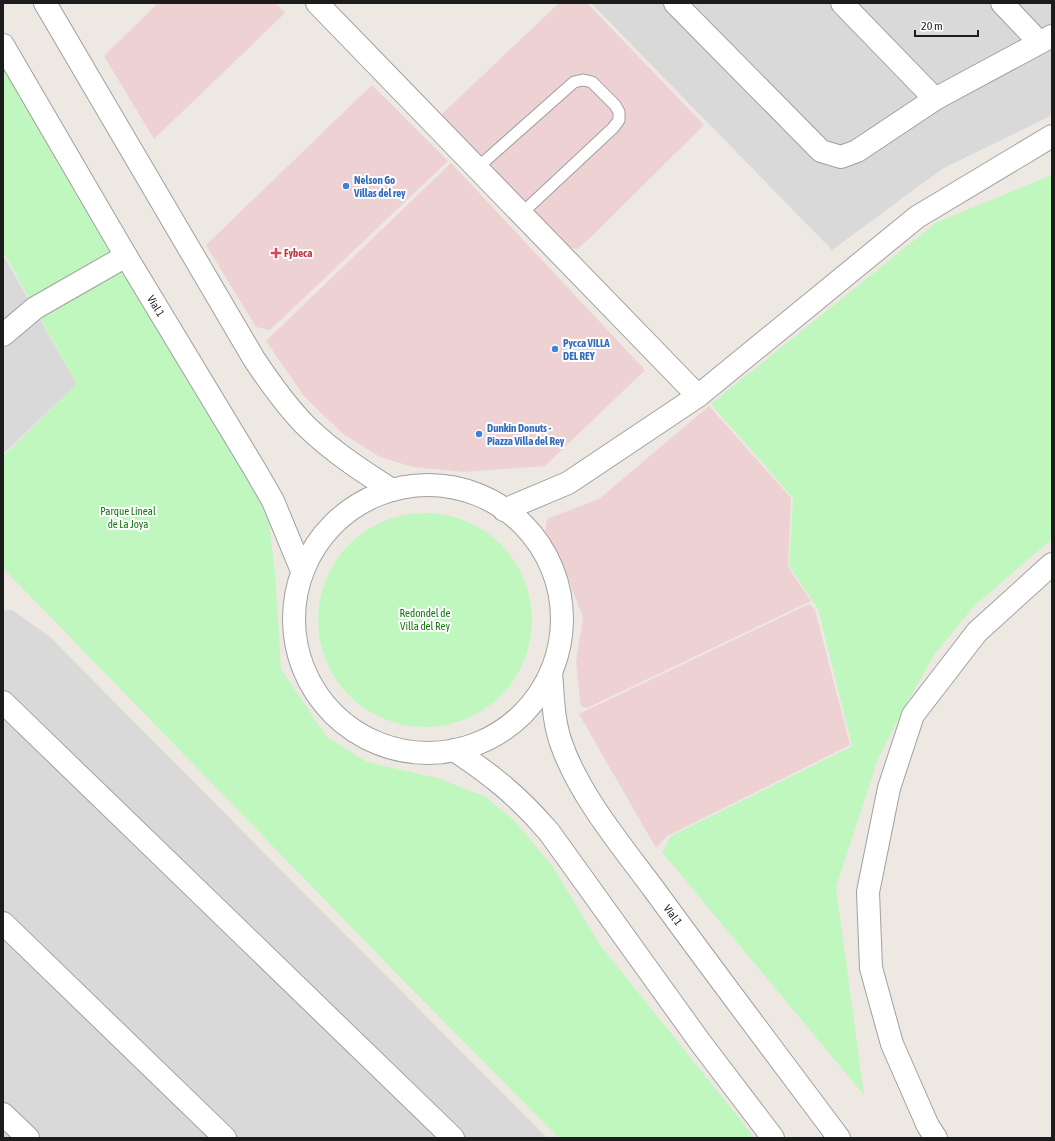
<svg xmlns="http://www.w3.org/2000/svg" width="1055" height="1141" viewBox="0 0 1055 1141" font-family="'Asap Condensed',sans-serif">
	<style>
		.residential { fill: #dad9d9 }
		.commercial { fill: #eed1d3 }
		.park { fill: #c0f7bf }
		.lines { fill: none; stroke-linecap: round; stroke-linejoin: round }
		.service-casing { stroke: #a0a0a0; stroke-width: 13 }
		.minor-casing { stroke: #a0a0a0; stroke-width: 24 }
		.tertiary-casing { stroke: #a0a0a0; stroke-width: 24 }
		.service { stroke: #fff; stroke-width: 11 }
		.minor { stroke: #fff; stroke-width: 22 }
		.tertiary { stroke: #fff; stroke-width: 22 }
		.shop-dot { fill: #3f7fe0; stroke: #fff; stroke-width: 1.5 }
		.health-dot { fill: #e0444e; stroke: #fff; stroke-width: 1.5 }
		.labels { text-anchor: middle; stroke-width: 4; stroke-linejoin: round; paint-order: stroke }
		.shop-label { font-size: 11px; font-weight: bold; fill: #366cbe; stroke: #fff; text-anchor: start }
		.health-label { font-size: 11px; font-weight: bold; fill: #be3a42; stroke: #fff; text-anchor: start }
		.street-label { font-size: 11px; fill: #1c1c1c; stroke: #fff }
		.park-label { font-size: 11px; fill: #11760e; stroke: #fff }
	</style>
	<rect width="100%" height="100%" fill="#ede8e2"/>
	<g class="residential">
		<polygon points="591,3 1052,3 1052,115 942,169 832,250"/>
		<polygon points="3,255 77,384 3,454"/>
		<polygon points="12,610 50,637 547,1138 3,1138 3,611"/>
	</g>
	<g class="commercial">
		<polygon points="158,3 276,3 285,13 154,139 104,56"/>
		<polygon points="559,3 587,3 704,125 589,239 577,249 564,246 440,116"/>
		<polygon points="372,85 448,161 270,330 256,327 206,245"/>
		<polygon points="451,163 645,370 545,466 463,472 413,467 380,457 342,433 304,396 266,341"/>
		<polygon points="709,406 791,498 788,567 811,601 587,708 581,707 576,662 583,618 560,556 545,532 547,519 599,499"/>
		<polygon points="809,604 815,610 850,745 667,836 656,848 579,714"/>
	</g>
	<g class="park">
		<polygon points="3,44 175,360 243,466 269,522 275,572 281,669 326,736 367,762 437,778 484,796 514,820 553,867 600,945 755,1138 559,1138 394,971 3,568 3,456 77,384 3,251"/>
		<polygon points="1052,175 1052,539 974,606 934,655 904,708 878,759 836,887 864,1095 662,852 671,836 852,746 818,609 789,566 793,498 711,404 937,222"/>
		<circle cx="425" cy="620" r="107"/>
	</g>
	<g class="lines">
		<g class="service-casing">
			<polyline id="service" points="477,168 574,82 583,80 592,82 615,105 619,112 619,120 613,128 521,214"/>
		</g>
		<g class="minor-casing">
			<g id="minor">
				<polyline points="317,3 698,396"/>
				<polyline points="675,3 821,151 841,157 857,151 935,99 1052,36"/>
				<polyline points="842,3 935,99"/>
				<polyline points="1002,3 1039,42"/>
				<polyline points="3,335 35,308 126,256"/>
				<polyline points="3,702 453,1138"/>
				<polyline points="3,923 225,1138"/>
				<polyline points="3,1114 28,1138"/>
			</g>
		</g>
		<g class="tertiary-casing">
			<g id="tertiary">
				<path d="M45,3L254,359C270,383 287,407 307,427C333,452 362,471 392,490"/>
				<polyline points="3,45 126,256 254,468 273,501 302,571"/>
				<circle cx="428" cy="619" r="134"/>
				<polyline points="504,510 568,483 698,396 917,217 1052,136"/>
				<path d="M551,672C553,696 553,720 561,743C579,795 621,845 653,888C714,972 777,1055 839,1138"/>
				<path d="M454,750C492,775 519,797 549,832L700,1042L773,1138"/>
				<polyline points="936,1138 928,1126 892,1044 871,968 868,892 889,788 913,715 977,632 1052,564"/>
			</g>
		</g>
		<use href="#service" class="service"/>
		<use href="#minor" class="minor"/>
		<use href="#tertiary" class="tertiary"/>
	</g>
	<g class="shop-dot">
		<circle cx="346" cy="186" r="4"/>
		<circle cx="555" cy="349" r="4"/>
		<circle cx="479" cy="434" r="4"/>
	</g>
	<path class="health-dot" d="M274 247h4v4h4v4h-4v4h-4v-4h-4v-4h4z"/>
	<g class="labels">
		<g class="shop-label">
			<text x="354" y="184">Nelson Go<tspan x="354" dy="13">Villas del rey</tspan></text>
			<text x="563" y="347">Pycca VILLA<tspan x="563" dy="13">DEL REY</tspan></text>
			<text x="487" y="432">Dunkin Donuts -<tspan x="487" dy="13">Piazza Villa del Rey</tspan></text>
		</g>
		<g class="health-label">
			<text x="284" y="257">Fybeca</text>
		</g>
		<g class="street-label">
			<text transform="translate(156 306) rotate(59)" y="4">Vial 1</text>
			<text transform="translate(673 915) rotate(54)" y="4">Vial 1</text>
		</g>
		<g class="park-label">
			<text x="128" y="515">Parque Lineal<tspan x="128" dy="13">de La Joya</tspan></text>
			<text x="425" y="617">Redondel de<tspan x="425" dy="13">Villa del Rey</tspan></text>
		</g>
	</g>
	<rect width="1055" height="1141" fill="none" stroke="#1c1c1c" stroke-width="8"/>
	<path d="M915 30v6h63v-6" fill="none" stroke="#1c1c1c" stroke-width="2"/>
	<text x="921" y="30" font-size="12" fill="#1c1c1c" stroke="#ffffff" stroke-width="3" paint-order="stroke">20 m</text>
</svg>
